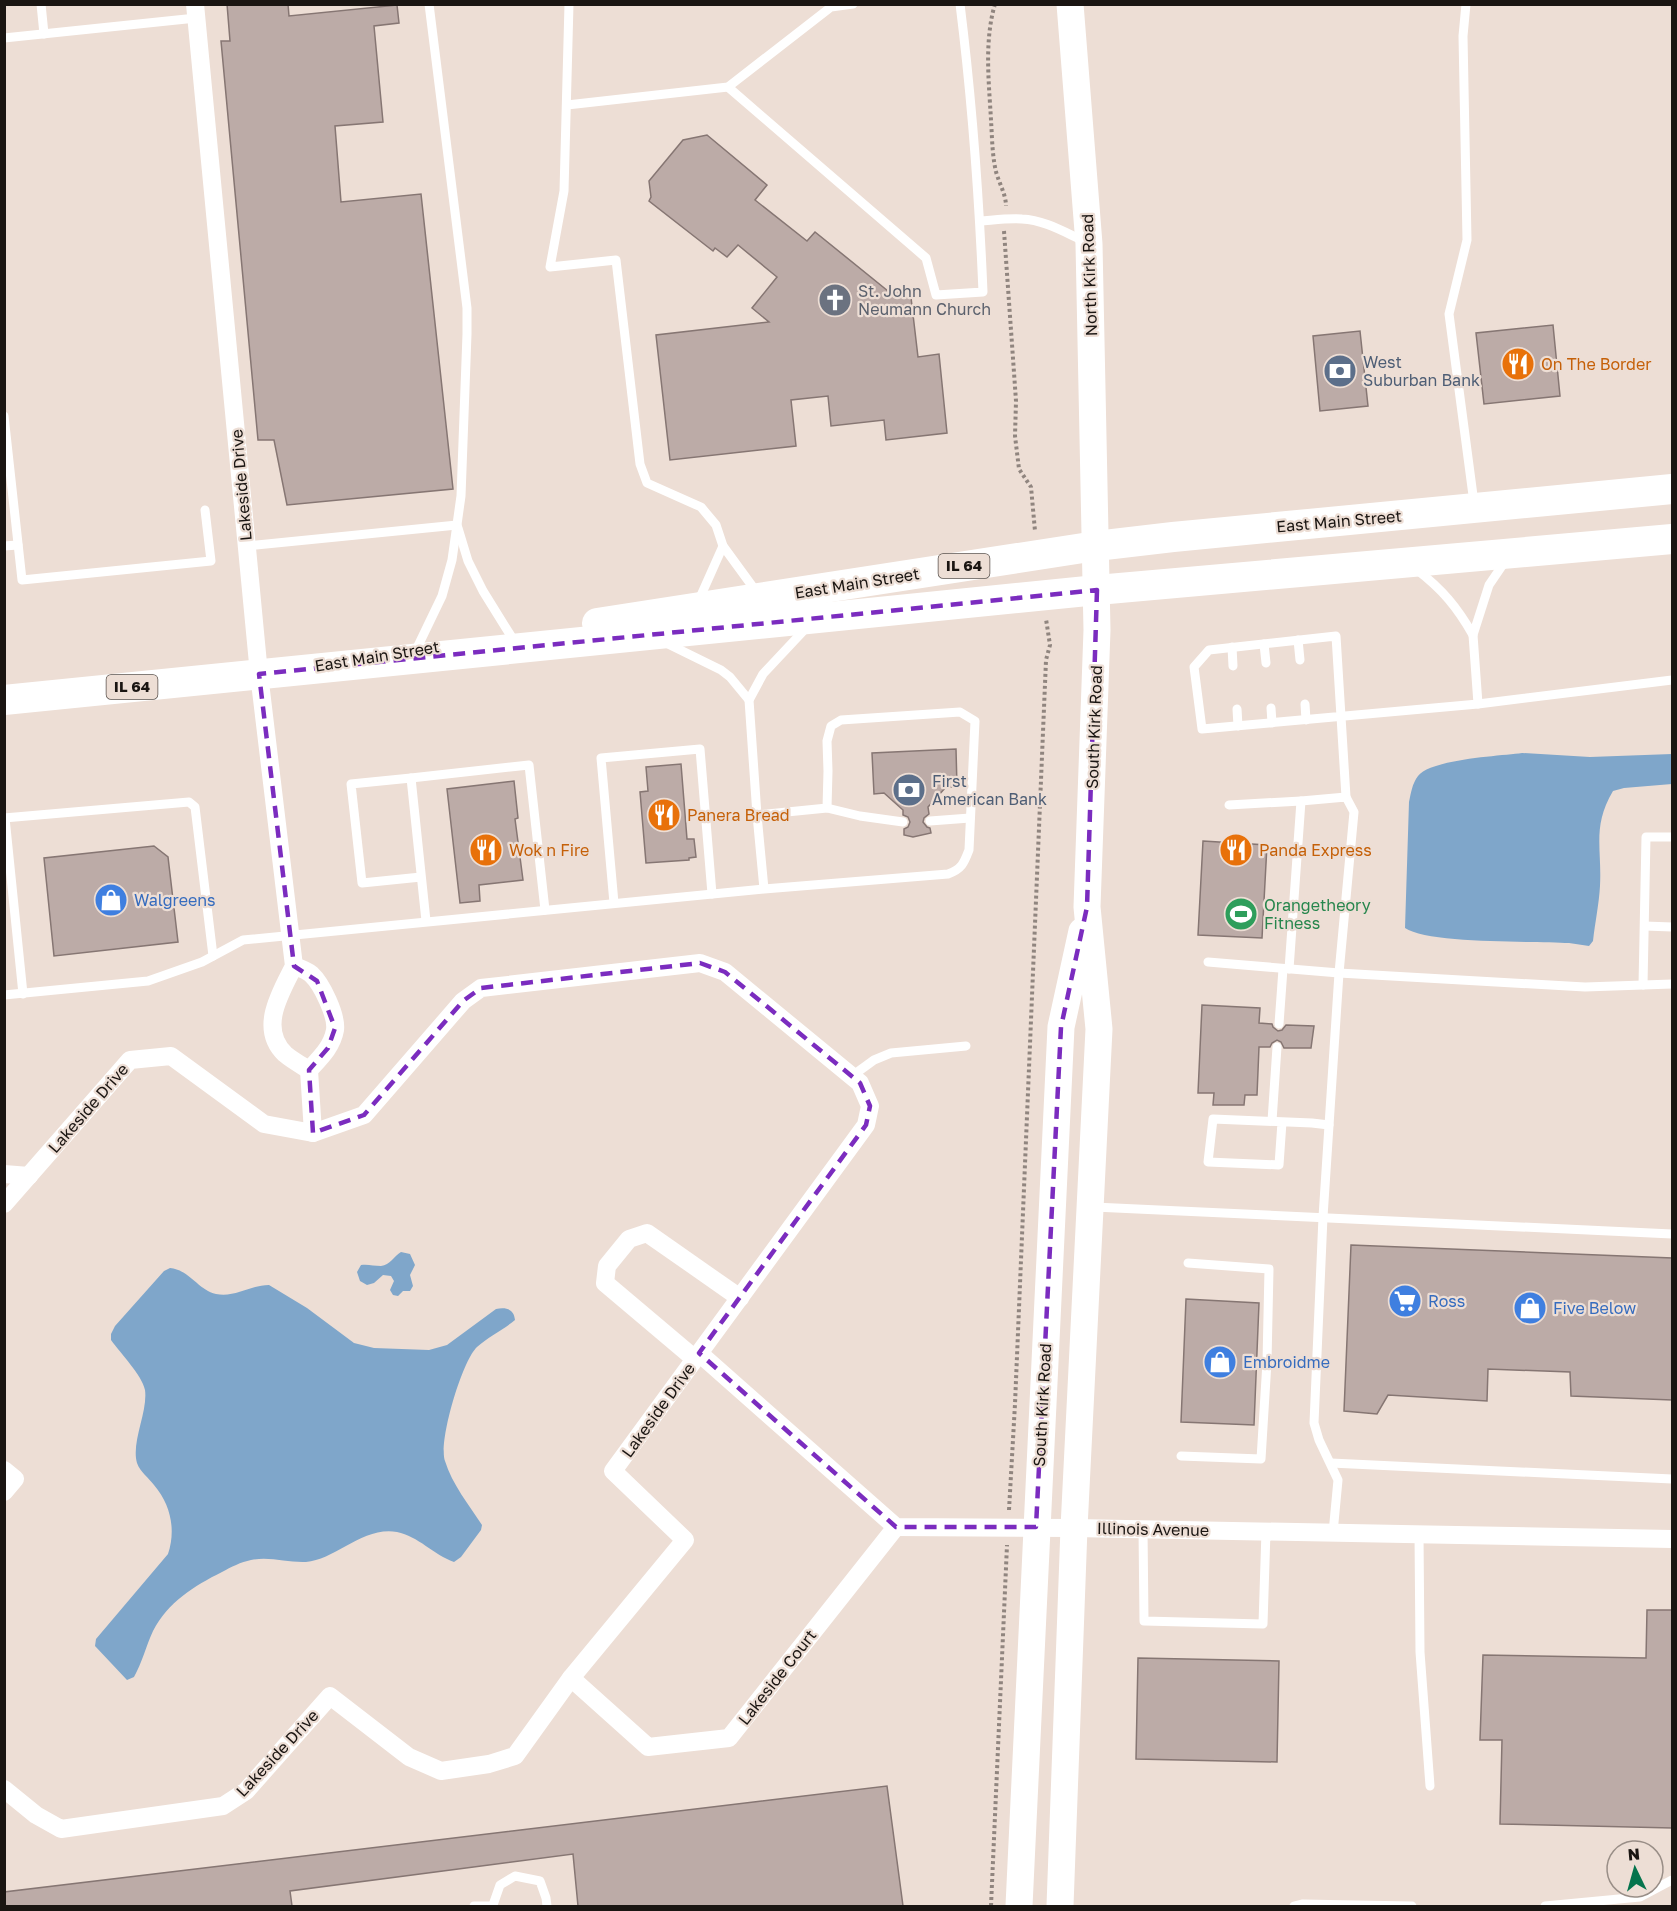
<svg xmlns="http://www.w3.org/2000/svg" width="1677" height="1911" viewBox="0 0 1677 1911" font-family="'Golos Text',sans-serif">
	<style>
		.water { fill: #7fa6ca }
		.building { fill: #bcaba7; stroke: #867673; stroke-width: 1.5 }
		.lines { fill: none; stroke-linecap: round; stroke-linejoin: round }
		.path { stroke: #90857f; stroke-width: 4; stroke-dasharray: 3 3; stroke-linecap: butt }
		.service { stroke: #fff; stroke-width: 9 }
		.minor { stroke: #fff; stroke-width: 18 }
		.secondary { stroke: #fff; stroke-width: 27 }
		.primary { stroke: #fff; stroke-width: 30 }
		.marked { fill: none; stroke: #7b2cbf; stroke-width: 4.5; stroke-dasharray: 12 8; stroke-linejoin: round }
		.labels { text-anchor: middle; stroke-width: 4.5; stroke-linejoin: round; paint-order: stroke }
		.shield { fill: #edded5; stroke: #59514c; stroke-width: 1.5 }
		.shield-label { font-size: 15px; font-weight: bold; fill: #1a1512 }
		.street-label { font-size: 16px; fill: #1a1512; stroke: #edded5 }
		.worship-label { font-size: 16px; fill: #5b616d; stroke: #edded5; text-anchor: start }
		.service-label { font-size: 16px; fill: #4e5e75; stroke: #edded5; text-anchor: start }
		.food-label { font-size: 16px; fill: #c56008; stroke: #edded5; text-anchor: start }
		.shop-label { font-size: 16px; fill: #366cbe; stroke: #edded5; text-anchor: start }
		.leisure-label { font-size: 16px; fill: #27864d; stroke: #edded5; text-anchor: start }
	</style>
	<rect width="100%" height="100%" fill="#edded5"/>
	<g class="water">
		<path d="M1522,753L1590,757L1672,754V784L1624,788L1613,791C1592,826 1602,849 1600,886C1599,904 1595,923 1593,941L1589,946L1569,943C1535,941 1428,944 1405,928L1409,802C1411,793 1412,784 1418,776C1431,759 1500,756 1522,753Z"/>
		<path d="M401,1252L410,1254L415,1265L410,1275L413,1286L410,1291H403L398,1296L393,1295L390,1290L394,1281L391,1276L383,1275L374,1283L367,1285L360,1281L357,1272L361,1265C368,1264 374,1266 381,1266C390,1265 394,1256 401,1252Z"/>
		<path d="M170,1268C190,1270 198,1290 216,1294C235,1298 250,1285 269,1285L307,1308L354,1343L374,1348L429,1350L447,1345L496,1309C506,1307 514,1309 515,1320C503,1330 488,1337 477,1347C462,1361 438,1442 445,1461C452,1484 469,1505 482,1525L481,1530L461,1557L454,1562C434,1555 418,1536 397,1532C363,1526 335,1560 306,1562C288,1563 270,1556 251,1560C241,1562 231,1567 222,1572C194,1586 168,1602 153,1631C146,1646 142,1663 134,1677L127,1680L95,1646L96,1639L168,1554C176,1530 171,1505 154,1485C149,1478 140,1472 137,1463C131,1442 148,1412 145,1390C142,1375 121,1354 111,1340V1334L115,1326L164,1271Z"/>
	</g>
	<g class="building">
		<polygon points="227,4 288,4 289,16 397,5 399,23 374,26 383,122 335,126 341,202 421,194 453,489 287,505 274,440 258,440 221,41 230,41"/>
		<polygon points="707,135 767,185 755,200 807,241 815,232 888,291 910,289 918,357 939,354 947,433 886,440 884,420 831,426 828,396 791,400 796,446 670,460 656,335 769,322 752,308 777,277 738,245 727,257 715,248 713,251 649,201 651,197 649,181 683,140"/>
		<polygon points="1553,325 1560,396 1484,404 1476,333"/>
		<polygon points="1360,331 1368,406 1320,411 1313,336"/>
		<polygon points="956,749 957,787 946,787 928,807 929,814 924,818 923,822 927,827 930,828 931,833 913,837 904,835 904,829 908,827 910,822 908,817 903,815 903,810 884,793 874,794 872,753"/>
		<polygon points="681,764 687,839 694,839 696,857 689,858 689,860 646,863 640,792 648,791 646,767"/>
		<polygon points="514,781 518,818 515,819 523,880 479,885 480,901 460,903 447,789"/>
		<polygon points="1203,841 1267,845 1262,938 1198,935"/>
		<polygon points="154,846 168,857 178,942 54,956 44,858"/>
		<polygon points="1202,1005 1260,1008 1259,1023 1272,1024 1273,1027 1278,1031 1282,1030 1286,1025 1314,1026 1311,1048 1284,1048 1281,1042 1277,1040 1272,1043 1270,1047 1259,1047 1257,1095 1245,1095 1244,1105 1213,1105 1214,1093 1198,1093"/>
		<polygon points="1351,1245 1672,1258 1672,1400 1571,1396 1570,1372 1488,1369 1487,1401 1388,1395 1377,1414 1344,1411"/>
		<polygon points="1186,1299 1259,1303 1254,1425 1181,1422"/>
		<polygon points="1647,1610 1672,1610 1672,1828 1500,1824 1502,1740 1480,1740 1483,1655 1646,1658"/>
		<polygon points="1138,1658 1279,1661 1277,1762 1136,1759"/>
		<polygon points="887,1786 903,1906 578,1906 573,1854 290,1891 292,1906 4,1906 4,1892"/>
	</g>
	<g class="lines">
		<g class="path">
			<path d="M995,4C984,41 989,83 991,120C992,135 992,151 995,167C997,180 1006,193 1006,206"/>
			<polyline points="1004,231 1016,401 1015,436 1019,469 1031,487 1035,531"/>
			<polyline points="1009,1510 1015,1404 1046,660 1050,645 1046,619"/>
			<polyline points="991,1906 1007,1545"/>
		</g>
		<g class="service">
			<polyline points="41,4 44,34"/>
			<polyline points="569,4 564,191 550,267 616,260 640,464 647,483 701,507 716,525 723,546 758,594"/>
			<polyline points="1466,4 1463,36 1467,240 1449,314 1474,503"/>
			<polyline points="4,38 196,18"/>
			<path d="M728,87L926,258L936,295L983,292C979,196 972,100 960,4"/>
			<polyline points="567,105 728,87 831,7 853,4"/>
			<path d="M980,221C994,220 1009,218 1022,219C1044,220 1064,232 1084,241"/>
			<polyline points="4,416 22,580 211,561 205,510"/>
			<polyline points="458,528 468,561 483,591 511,636"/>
			<polyline points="4,546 18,545"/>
			<polyline points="247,546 457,525"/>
			<path d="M1417,570C1442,589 1457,607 1473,635L1489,585L1506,560"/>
			<polyline points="698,602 723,546"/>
			<polyline points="1298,640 1300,660"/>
			<polyline points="664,642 721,670 730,677 749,700"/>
			<polyline points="1264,644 1266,663"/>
			<polyline points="1232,647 1233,666"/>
			<polyline points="416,650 442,596 452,560 461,496 467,334 467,308 429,4"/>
			<polyline points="1305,704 1306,720"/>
			<polyline points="1478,704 1672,680"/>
			<polyline points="1271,708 1272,723"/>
			<polyline points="1237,709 1238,726"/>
			<polyline points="411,778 529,765 545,910"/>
			<polyline points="1346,797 1336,636 1209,650 1194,667 1202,729 1478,704 1473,635"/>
			<polyline points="1229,805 1301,801"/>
			<polyline points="827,808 860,816 903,822"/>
			<polyline points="757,815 749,700 763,674 808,626"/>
			<polyline points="4,818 189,802 195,807 213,956"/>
			<polyline points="5,818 23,994"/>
			<polyline points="930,821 970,818"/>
			<polyline points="421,877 362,883 351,784 411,778 426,921"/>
			<polyline points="614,903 601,758 700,749 712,894"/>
			<polyline points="1645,926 1672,927"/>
			<polyline points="1208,962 1339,973 1585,987 1672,984"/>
			<polyline points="1289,969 1301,801 1346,797 1354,812 1339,973 1323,1217 1314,1423 1319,1440 1338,1480 1333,1533"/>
			<polyline points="1643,985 1646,837 1672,837"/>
			<path d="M4,995L148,981L202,962L243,940L764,889L948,874C962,869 964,863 969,850L975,721L960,712L841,720L831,726L827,741L828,771L827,808L757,815L764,889"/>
			<polyline points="1279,1024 1283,969"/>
			<polyline points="852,1076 874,1060 891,1053 966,1046"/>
			<polyline points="1272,1121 1277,1047"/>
			<polyline points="1282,1122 1279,1165 1208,1162 1213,1119 1312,1123 1329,1125"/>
			<polyline points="1094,1207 1672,1234"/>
			<polyline points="1267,1362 1316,1365"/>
			<polyline points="1181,1456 1261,1459 1267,1362 1269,1269 1188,1263"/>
			<polyline points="1331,1463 1672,1479"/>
			<polyline points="1143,1529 1144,1621 1263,1624 1266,1531"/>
			<polyline points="1419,1534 1420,1652 1430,1786"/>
			<polyline points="493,1905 500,1885 515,1876 540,1881 546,1898 547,1906"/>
			<polyline points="474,1906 493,1906"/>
			<polyline points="1294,1906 1302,1904 1412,1906"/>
			<polyline points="1545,1906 1640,1897 1672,1880"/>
		</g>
		<g class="minor">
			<path d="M195,4L259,674L294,966C281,992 258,1028 285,1054C292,1060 301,1065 309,1070"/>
			<path d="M294,966C300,968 306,970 311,974C322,984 337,1016 335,1030C332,1047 320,1058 309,1070L313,1133"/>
			<polyline points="4,1174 29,1176"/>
			<polyline points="4,1204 130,1060 171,1056 264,1124 313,1133 364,1115 463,1001 481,988 700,963 725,972 860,1083 870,1106 866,1125 613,1471 685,1540 571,1678 515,1756 489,1764 441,1771 409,1757 330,1696 246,1791 223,1806 61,1829 36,1815 4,1789"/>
			<polyline points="699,1353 896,1527 1074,1528 1672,1539"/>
			<polyline points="695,1359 605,1283 607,1266 629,1239 647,1233 740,1298"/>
			<polyline points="4,1470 15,1479 4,1492"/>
			<polyline points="571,1678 648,1747 729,1738 896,1527"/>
		</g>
		<g class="secondary">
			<polyline points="1019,1906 1061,1027 1082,931"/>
			<polyline points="1060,1906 1074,1528 1099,1029 1087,907 1097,630 1089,244 1070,4"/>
		</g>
		<g class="primary">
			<polyline points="597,623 1096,546 1173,537 1672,489"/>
			<polyline points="4,700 1097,590 1672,539"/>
		</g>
	</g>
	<path class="marked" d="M1097,590L1087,907L1061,1027L1036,1527H896L699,1353L866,1125L870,1106L860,1083L725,972L700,963L481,988L463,1001L364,1115L313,1133L309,1070L328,1048L335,1028L317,981L294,966L259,674Z"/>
	<defs>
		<g id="church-disc" transform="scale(1.725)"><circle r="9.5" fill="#6b7280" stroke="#edded5"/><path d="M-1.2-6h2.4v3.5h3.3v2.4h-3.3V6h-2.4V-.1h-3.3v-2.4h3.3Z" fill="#fff"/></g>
		<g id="restaurant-disc" transform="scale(1.725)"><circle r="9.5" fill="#e8710a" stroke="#edded5"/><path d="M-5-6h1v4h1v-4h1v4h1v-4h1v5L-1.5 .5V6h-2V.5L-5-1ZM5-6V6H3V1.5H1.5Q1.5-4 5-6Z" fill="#fff"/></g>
		<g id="bank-disc" transform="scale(1.725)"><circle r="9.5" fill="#5c6f8a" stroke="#edded5"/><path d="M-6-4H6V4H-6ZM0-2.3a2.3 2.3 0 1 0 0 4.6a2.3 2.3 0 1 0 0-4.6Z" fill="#fff"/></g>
		<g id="shop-disc" transform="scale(1.725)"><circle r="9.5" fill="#3f7fe0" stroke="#edded5"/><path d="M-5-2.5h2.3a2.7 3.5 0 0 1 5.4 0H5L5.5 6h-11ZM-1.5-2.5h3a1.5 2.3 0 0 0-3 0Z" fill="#fff"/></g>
		<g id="stadium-disc" transform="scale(1.725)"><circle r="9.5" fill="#2e9e5b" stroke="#edded5"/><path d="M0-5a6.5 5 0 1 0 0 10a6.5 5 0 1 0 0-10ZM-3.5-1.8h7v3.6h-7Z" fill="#fff"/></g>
		<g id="supermarket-disc" transform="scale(1.725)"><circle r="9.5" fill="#3f7fe0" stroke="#edded5"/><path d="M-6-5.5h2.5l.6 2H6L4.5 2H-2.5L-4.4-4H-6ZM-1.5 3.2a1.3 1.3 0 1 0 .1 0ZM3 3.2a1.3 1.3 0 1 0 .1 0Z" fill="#fff"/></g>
	</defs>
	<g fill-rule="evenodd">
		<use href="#church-disc" x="835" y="300"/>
		<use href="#restaurant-disc" x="1518" y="364"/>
		<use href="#bank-disc" x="1340" y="371"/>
		<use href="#bank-disc" x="909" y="790"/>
		<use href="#restaurant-disc" x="664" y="815"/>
		<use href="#restaurant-disc" x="486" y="850"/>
		<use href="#restaurant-disc" x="1236" y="850"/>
		<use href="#shop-disc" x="111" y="900"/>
		<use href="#stadium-disc" x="1241" y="914"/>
		<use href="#supermarket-disc" x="1405" y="1301"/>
		<use href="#shop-disc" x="1530" y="1308"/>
		<use href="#shop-disc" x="1220" y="1362"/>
	</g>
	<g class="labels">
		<g class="shield">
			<rect x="938.5" y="554" width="51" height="24" rx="4.5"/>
			<rect x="106.5" y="675" width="51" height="24" rx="4.5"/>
		</g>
		<g class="shield-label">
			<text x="964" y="571">IL 64</text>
			<text x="132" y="692">IL 64</text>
		</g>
		<g class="street-label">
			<text transform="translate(1089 275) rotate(-92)" y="6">North Kirk Road</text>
			<text transform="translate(241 485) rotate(-95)" y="6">Lakeside Drive</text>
			<text transform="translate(1339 521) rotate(-5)" y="6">East Main Street</text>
			<text transform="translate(857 583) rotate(-9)" y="6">East Main Street</text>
			<text transform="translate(377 656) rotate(-9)" y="6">East Main Street</text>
			<text transform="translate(1094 727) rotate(-88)" y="6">South Kirk Road</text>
			<text transform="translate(88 1108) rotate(-49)" y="6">Lakeside Drive</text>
			<text transform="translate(1042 1405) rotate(-87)" y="6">South Kirk Road</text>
			<text transform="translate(658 1410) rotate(-54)" y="6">Lakeside Drive</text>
			<text transform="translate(1153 1529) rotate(1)" y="6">Illinois Avenue</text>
			<text transform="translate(777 1677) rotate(-52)" y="6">Lakeside Court</text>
			<text transform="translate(277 1753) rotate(-47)" y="6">Lakeside Drive</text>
		</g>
		<g class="worship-label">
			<text x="858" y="297">St. John<tspan x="858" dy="18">Neumann Church</tspan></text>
		</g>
		<g class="service-label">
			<text x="1363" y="368">West<tspan x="1363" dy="18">Suburban Bank</tspan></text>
			<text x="932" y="787">First<tspan x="932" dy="18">American Bank</tspan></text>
		</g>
		<g class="food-label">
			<text x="1541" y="370">On The Border</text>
			<text x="687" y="821">Panera Bread</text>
			<text x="509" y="856">Wok n Fire</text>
			<text x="1259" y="856">Panda Express</text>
		</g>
		<g class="shop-label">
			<text x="134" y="906">Walgreens</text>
			<text x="1428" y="1307">Ross</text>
			<text x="1553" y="1314">Five Below</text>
			<text x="1243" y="1368">Embroidme</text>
		</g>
		<g class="leisure-label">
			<text x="1264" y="911">Orangetheory<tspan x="1264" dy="18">Fitness</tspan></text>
		</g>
	</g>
	<rect width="1677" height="1911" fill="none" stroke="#1a1512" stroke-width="12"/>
	<g transform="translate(1635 1869) rotate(355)"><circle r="28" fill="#edded5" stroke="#998e87" stroke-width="1.5"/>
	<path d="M0-4.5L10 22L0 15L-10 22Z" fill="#05744d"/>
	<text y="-9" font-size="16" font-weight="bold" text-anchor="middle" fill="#1a1512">N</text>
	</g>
</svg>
